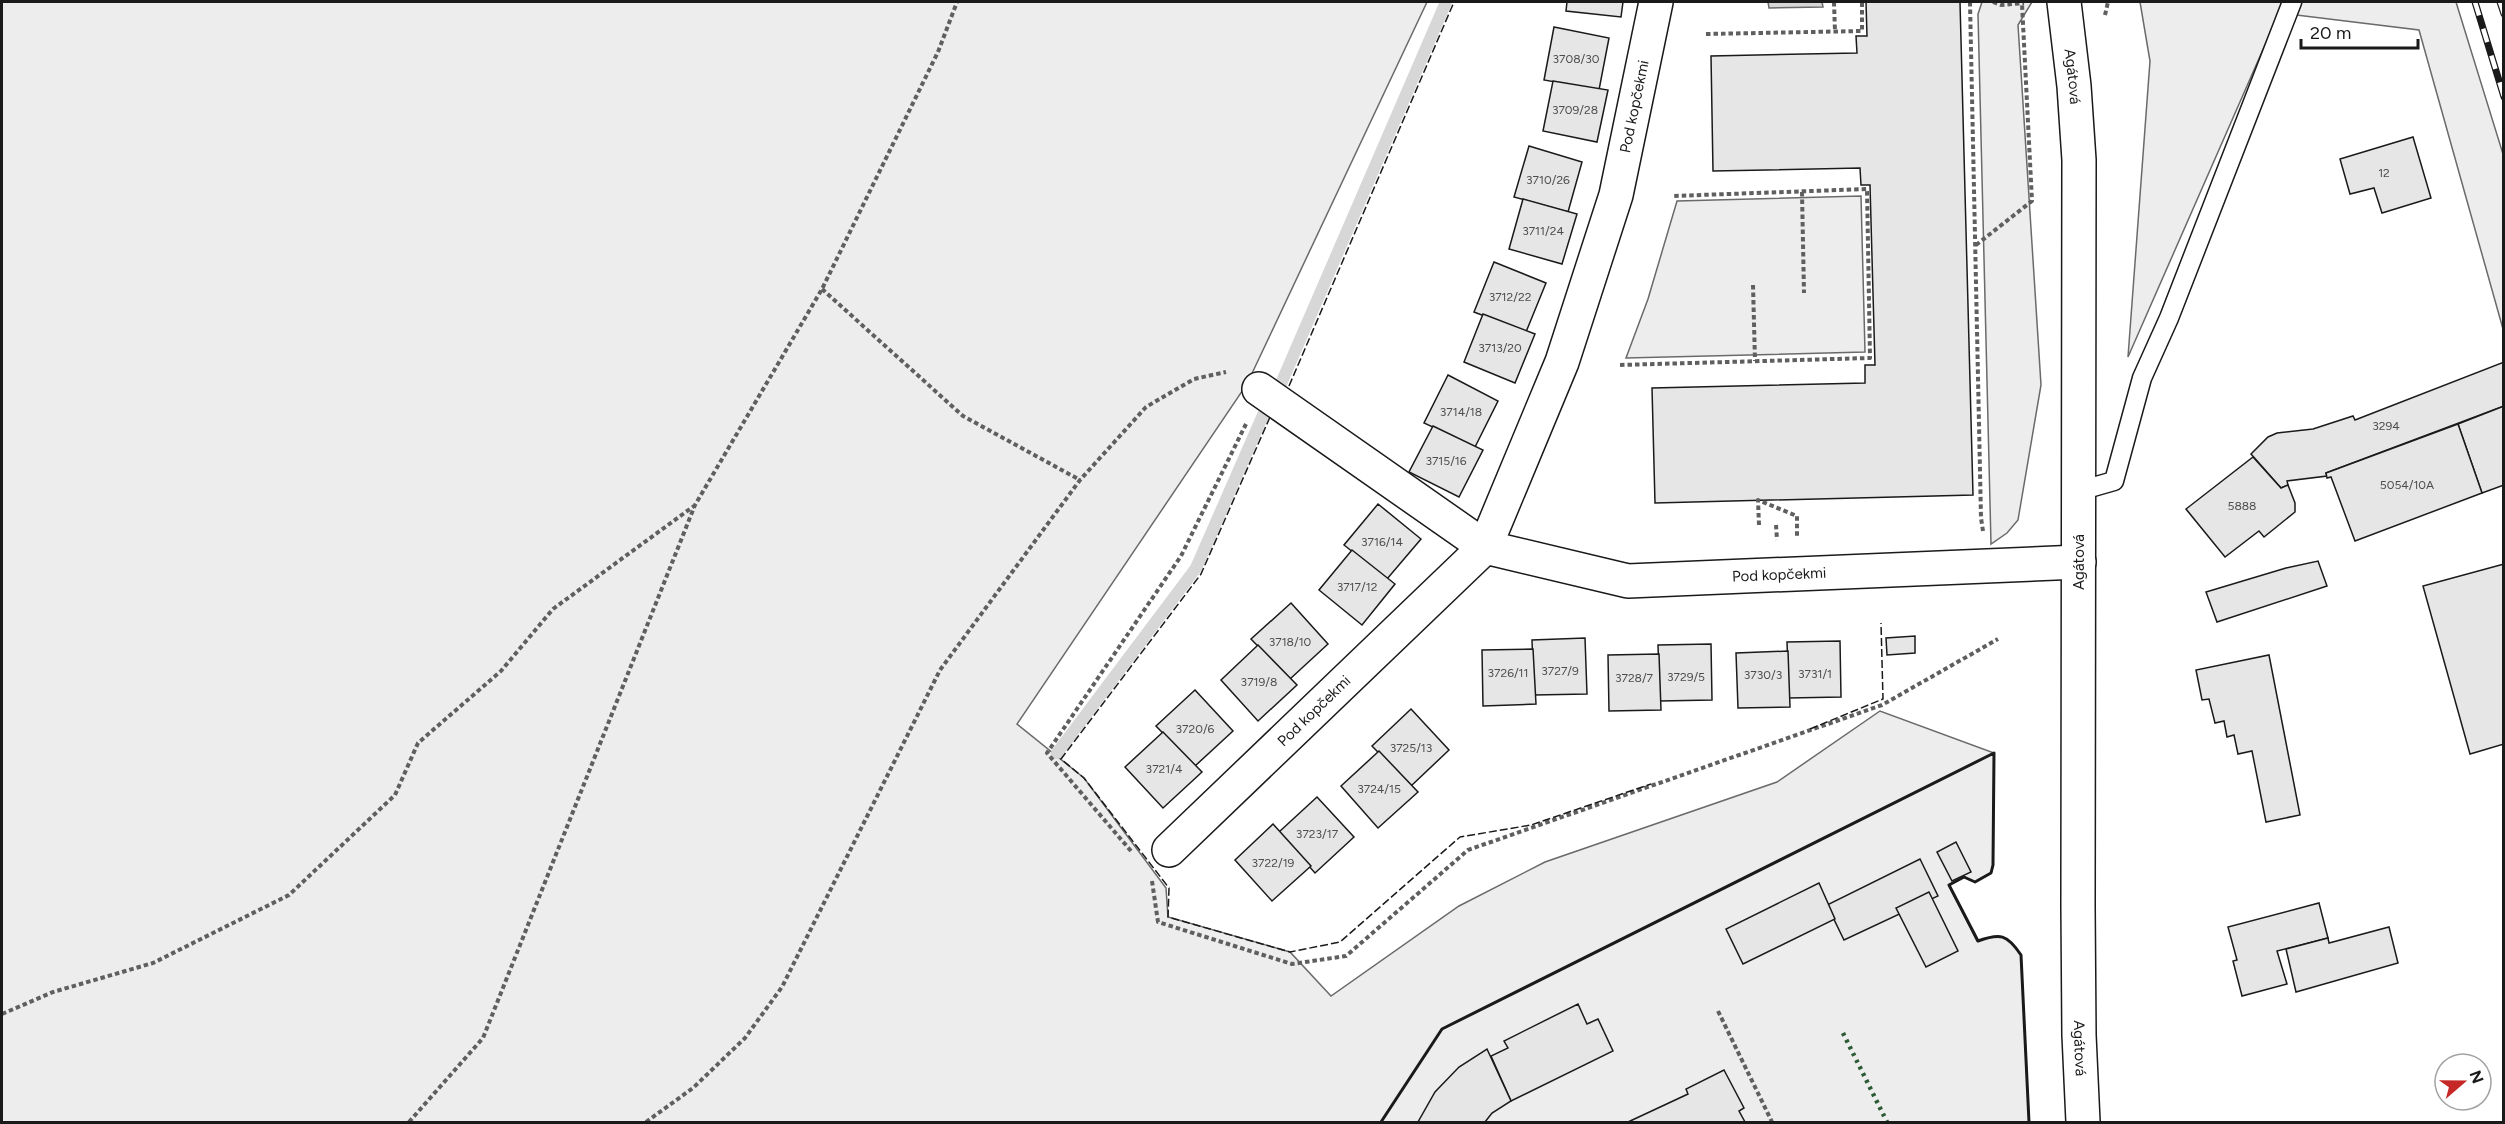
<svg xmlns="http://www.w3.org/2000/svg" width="2505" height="1124" viewBox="0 0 2505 1124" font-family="Figtree,sans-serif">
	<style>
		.green { fill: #ededed; stroke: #6a6a6a; stroke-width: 1.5 }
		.water { fill: #d7d7d7; stroke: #6a6a6a; stroke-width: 1.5 }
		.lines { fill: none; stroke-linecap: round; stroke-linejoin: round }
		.stream { stroke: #d7d7d7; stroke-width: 12 }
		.building { fill: #e6e6e6; stroke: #1a1a1a; stroke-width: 1.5 }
		.service-casing { stroke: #1a1a1a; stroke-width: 21 }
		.minor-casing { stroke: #1a1a1a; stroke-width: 36 }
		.tertiary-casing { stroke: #1a1a1a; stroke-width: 36 }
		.path { stroke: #5f5f5f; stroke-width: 4; stroke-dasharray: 4.5 3; stroke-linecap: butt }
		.service { stroke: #fff; stroke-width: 18 }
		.minor { stroke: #fff; stroke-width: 33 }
		.tertiary { stroke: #fff; stroke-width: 33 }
		.rail-casing { stroke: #1a1a1a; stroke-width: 7 }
		.rail { stroke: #fff; stroke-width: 4.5; stroke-dasharray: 14; stroke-linecap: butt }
		.hedge { stroke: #2b5a34; stroke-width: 4.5; stroke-dasharray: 3 4.5; stroke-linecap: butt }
		.fence { stroke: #1a1a1a; stroke-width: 1.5; stroke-dasharray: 8 3; stroke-linecap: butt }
		.wall { stroke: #1a1a1a; stroke-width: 3 }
		.labels { text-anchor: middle; stroke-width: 4.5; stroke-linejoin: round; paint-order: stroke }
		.number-label { font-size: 12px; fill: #4d4d4d }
		.street-label { font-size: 15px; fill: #1a1a1a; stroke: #fff }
	</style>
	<rect width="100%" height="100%" fill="#fff"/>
	<g class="green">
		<path d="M2,2H1427L1247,384L1017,724L1084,778L1166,888L1168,917L1290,952L1331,996L1459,906L1545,862L1777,782L1880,711L1994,753L1993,865L1991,873L1975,882L1964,877L1949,885L1977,941C2000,933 2007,934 2021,955L2029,1122H2Z"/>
		<polygon points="1982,2 2032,2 2018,25 2041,385 2018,520 2007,533 1991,544 1978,14"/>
		<polygon points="2140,2 2456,2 2503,154 2503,329 2419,30 2279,13 2128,357 2150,61"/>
		<polygon points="1861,196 1865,352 1626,358 1648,299 1677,201"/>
	</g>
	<polygon class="water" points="1768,2 1822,2 1823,7 1769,8"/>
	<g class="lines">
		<g class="stream">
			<polyline points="1280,386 1446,2"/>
			<polyline points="1057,753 1196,568 1263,415"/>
		</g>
	</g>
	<g class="building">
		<polygon points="1567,2 1623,2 1621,17 1566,11"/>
		<polygon points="1866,2 1960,2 1973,495 1655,503 1652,388 1865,383 1865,365 1875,365 1870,185 1861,185 1860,168 1713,171 1711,56 1857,53 1856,36 1867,36"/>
		<polygon points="1554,27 1609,38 1599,90 1544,80"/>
		<polygon points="1553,81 1608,90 1597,142 1543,131"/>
		<polygon points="2413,137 2431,198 2382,213 2374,188 2350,194 2340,159"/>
		<polygon points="1529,146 1582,162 1568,212 1514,197"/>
		<polygon points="1523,199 1577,214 1562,264 1509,249"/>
		<polygon points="1494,262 1546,283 1526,332 1474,312"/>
		<polygon points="1483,314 1535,334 1515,383 1464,362"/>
		<polygon points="2504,362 2504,406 2326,473 2327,476 2287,481 2288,485 2281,488 2251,454 2268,437 2277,433 2313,429 2353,416 2355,420"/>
		<polygon points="1448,375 1498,401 1475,447 1424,423"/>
		<polygon points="2504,406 2504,485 2482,493 2458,424"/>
		<polygon points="2458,424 2482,493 2355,541 2331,477 2327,478 2326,473"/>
		<polygon points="1433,426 1483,450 1459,497 1409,472"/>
		<polygon points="2253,457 2281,488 2288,485 2295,503 2295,512 2264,537 2259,531 2225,557 2186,509"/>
		<polygon points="1378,504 1421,539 1387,579 1344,545"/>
		<polygon points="1352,550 1395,584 1362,625 1319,590"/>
		<polygon points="2318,561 2327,586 2217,622 2206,592 2286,568"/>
		<polygon points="2504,564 2504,744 2470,754 2423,586"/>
		<polygon points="1291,603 1328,644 1290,679 1251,639"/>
		<polygon points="1915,636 1915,653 1887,655 1886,638"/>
		<polygon points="1585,638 1587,694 1534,695 1532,640"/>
		<polygon points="1840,641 1841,697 1789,698 1787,642"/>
		<polygon points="1711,644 1712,700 1660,701 1658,645"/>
		<polygon points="1258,645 1297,685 1258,721 1221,680"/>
		<polygon points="1533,649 1536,704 1483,706 1482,650"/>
		<polygon points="1788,651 1790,707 1738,708 1736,653"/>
		<polygon points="1659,654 1661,710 1609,711 1608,655"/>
		<polygon points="2269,655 2300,815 2266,822 2252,751 2238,754 2234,735 2227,737 2224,721 2215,723 2209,699 2202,700 2196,670"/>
		<polygon points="1195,690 1233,731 1195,766 1156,726"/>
		<polygon points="1411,709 1449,750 1411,786 1372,746"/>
		<polygon points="1163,732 1202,772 1163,808 1125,767"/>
		<polygon points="1379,751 1418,792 1378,828 1341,786"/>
		<polygon points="1317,797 1354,837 1315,873 1279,832"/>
		<polygon points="1273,824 1311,866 1272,901 1235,860"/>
		<polygon points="1956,842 1971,872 1952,881 1937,852"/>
		<polygon points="1920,859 1938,896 1844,940 1827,905"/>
		<polygon points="1819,883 1835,919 1743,964 1726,929"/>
		<polygon points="1929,892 1958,951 1926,967 1896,908"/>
		<polygon points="2319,903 2328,938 2277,951 2287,984 2242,996 2233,961 2237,960 2228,927"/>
		<polygon points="2389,927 2398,963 2296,992 2286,949 2328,938 2329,943"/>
		<polygon points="1578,1004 1587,1024 1598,1019 1613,1051 1511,1101 1491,1056 1508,1048 1504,1041"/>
		<polygon points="1487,1049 1511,1101 1492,1113 1485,1122 1418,1122 1435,1092 1459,1067"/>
		<polygon points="1724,1070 1744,1108 1739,1111 1745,1122 1628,1122 1688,1094 1686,1089"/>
	</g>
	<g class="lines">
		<g class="service-casing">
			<polyline id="service" points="2079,491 2114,481 2142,378 2169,318 2292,2"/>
		</g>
		<g class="minor-casing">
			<g id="minor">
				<path id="s1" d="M1259,389L1485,547L1628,581L2079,562"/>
				<path id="s2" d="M1169,850L1485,547L1562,362L1616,195L1656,2"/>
			</g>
		</g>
		<g class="tertiary-casing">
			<g id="tertiary">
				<path id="s3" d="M2064,2L2074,86L2079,160L2078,907L2079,1035L2083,1122"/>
			</g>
		</g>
		<g class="path">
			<polyline points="1834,2 1835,32"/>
			<polyline points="1970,2 1981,518 1983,531"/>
			<polyline points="1993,2 2001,5 2024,3"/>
			<polyline points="2105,15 2108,2"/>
			<polyline points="1706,34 1862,31 1862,2"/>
			<polyline points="1802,192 1804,293"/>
			<polyline points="1976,245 2032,201 2022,4"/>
			<polyline points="1753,285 1755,361"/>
			<polyline points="822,289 963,416 1080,480"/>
			<polyline points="1620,365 1870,358 1867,189 1673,196"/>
			<polyline points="1759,525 1758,500 1797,516 1797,538"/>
			<polyline points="1776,525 1777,540"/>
			<polyline points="1131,851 1047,753 1181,556 1246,424"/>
			<polyline points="1152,881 1158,922 1292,964 1346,956 1468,850 1882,705 1998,639"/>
			<polyline points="1718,1011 1772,1122"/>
			<polyline points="2,1014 53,992 153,963 289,895 395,795 418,743 501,671 553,609 694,506"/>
			<polyline points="409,1122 483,1038 695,505 822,289 938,52 957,2"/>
			<polyline points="646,1122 693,1088 745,1038 782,987 940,670 1080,480 1146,407 1194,379 1226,372"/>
		</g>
		<use href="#service" class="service"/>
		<use href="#minor" class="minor"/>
		<use href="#tertiary" class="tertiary"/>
		<g class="rail-casing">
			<g id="rail">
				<polyline points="2475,2 2504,97"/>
				<polyline points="2500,2 2504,14"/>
			</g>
		</g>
		<use href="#rail" class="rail"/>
		<polyline class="hedge" points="1843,1033 1887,1122"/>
		<g class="fence">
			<polyline points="1289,386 1454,2"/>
			<polyline points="1270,417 1201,574 1061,759 1084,778 1169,888 1168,917 1290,952 1340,942 1460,837 1531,825 1651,784"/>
			<polyline points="1810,729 1883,699 1881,623"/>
		</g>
		<path class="wall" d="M1381,1122L1442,1029L1994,753L1993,865L1991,873L1975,882L1964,877L1949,885L1978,941C2000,933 2007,934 2021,955L2029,1122"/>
	</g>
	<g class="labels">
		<g class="number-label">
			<text x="1576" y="63">3708/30</text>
			<text x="1575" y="114">3709/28</text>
			<text x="2384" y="177">12</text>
			<text x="1548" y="184">3710/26</text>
			<text x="1543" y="235">3711/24</text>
			<text x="1510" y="301">3712/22</text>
			<text x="1500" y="352">3713/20</text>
			<text x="1461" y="416">3714/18</text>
			<text x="2386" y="430">3294</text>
			<text x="1446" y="465">3715/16</text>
			<text x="2407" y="489">5054/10A</text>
			<text x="2242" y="510">5888</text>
			<text x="1382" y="546">3716/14</text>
			<text x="1357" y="591">3717/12</text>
			<text x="1290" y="646">3718/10</text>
			<text x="1560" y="675">3727/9</text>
			<text x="1508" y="677">3726/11</text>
			<text x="1815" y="678">3731/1</text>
			<text x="1763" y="679">3730/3</text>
			<text x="1686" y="681">3729/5</text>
			<text x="1634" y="682">3728/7</text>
			<text x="1259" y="686">3719/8</text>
			<text x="1195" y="733">3720/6</text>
			<text x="1411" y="752">3725/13</text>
			<text x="1164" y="773">3721/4</text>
			<text x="1379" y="793">3724/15</text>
			<text x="1317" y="838">3723/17</text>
			<text x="1273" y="867">3722/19</text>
		</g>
		<g class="street-label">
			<text dy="5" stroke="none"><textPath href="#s3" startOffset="75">Agátová</textPath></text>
			<text dy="5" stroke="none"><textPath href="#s2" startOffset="904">Pod kopčekmi</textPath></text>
			<text transform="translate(2079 562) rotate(-90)" y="5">Agátová</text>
			<text dy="5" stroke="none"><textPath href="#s1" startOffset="574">Pod kopčekmi</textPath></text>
			<text dy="5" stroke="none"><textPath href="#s2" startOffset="201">Pod kopčekmi</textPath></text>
			<text dy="5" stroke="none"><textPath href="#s3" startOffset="1047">Agátová</textPath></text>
		</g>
	</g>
	<rect width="2505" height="1124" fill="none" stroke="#1a1a1a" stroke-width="6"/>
	<g transform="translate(2463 1082) rotate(70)"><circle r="28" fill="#ffffff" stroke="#a3a3a3" stroke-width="1.5"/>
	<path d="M0-4.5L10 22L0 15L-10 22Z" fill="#c62828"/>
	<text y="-9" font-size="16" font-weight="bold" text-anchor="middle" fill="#1a1a1a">N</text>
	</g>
	<path d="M2301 39v9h117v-9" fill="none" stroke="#1a1a1a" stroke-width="3"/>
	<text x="2310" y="39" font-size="18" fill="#1a1a1a" stroke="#ffffff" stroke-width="4.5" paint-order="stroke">20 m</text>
</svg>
